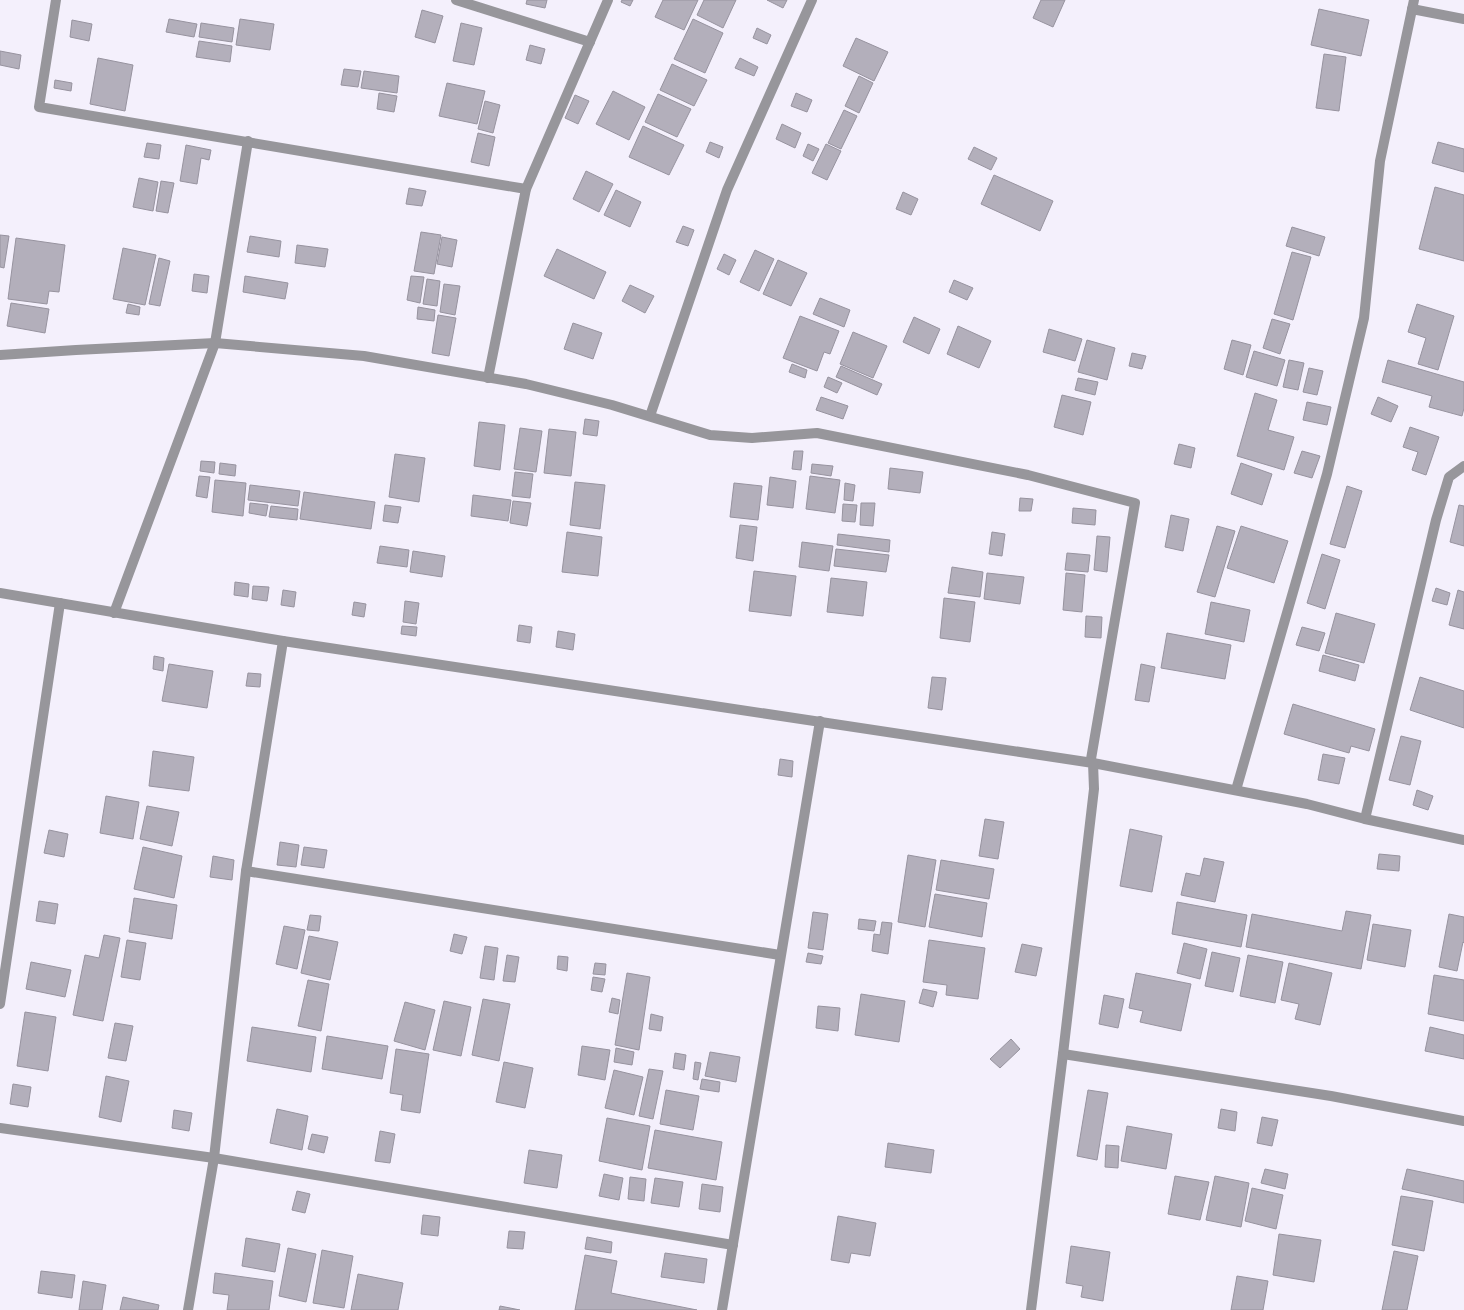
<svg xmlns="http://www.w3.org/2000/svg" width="1464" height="1310" viewBox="0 0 1464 1310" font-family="Lato,sans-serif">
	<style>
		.building { fill: #b3afbb; stroke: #97939f }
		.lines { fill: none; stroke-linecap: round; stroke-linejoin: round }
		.minor { stroke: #97969b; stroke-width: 10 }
	</style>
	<rect width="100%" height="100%" fill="#f4f0fc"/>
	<g class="building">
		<polygon points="527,0 547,0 545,8 526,4"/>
		<polygon points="622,0 633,0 630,6 621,2"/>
		<polygon points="663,0 698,0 684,30 655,17"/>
		<polygon points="704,0 736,0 723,28 697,15"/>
		<polygon points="767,0 787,0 783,8"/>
		<polygon points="1041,0 1065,0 1053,27 1033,18"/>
		<polygon points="1319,9 1369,20 1361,56 1311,45"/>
		<polygon points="422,10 443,16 435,43 415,37"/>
		<polygon points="169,19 197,24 194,37 166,32"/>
		<polygon points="240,19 274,24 270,50 236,45"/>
		<polygon points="693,19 723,33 705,73 674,59"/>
		<polygon points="72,20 92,24 89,41 70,37"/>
		<polygon points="201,23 234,28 232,42 199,37"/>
		<polygon points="461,23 482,28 474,65 453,61"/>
		<polygon points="757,28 771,35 767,44 753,38"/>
		<polygon points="856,38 888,52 874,81 843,66"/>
		<polygon points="199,41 232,46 230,62 196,57"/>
		<polygon points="530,45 545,49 541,64 526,60"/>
		<polygon points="0,51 21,55 19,69 0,65"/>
		<polygon points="1324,54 1346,57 1339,111 1316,108"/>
		<polygon points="98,58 133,65 125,111 90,104"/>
		<polygon points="740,58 758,67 754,76 735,68"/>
		<polygon points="672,64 707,80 694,106 660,90"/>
		<polygon points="344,69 361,71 358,87 341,85"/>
		<polygon points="364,71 399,76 397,93 361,88"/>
		<polygon points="859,76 873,83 859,113 845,106"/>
		<polygon points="55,80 72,83 71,91 54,88"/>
		<polygon points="447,83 485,91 477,124 439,116"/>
		<polygon points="613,91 645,107 629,140 596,124"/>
		<polygon points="379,93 397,96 394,112 377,109"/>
		<polygon points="796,93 812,100 807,112 791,106"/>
		<polygon points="658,94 691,109 677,137 645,122"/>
		<polygon points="575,95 589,101 578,124 565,118"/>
		<polygon points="485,101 500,105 493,133 478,129"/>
		<polygon points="844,110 857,116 841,149 828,143"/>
		<polygon points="782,124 801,133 795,148 776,139"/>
		<polygon points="643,126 684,145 669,175 629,157"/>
		<polygon points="478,133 495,137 489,166 471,162"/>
		<polygon points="710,142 723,147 719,158 706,152"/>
		<polygon points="1438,142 1464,149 1464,172 1432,163"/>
		<polygon points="147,143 161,145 159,159 144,157"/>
		<polygon points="808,144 819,149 813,161 803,156"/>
		<polygon points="826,144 841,151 827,180 812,173"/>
		<polygon points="186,145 211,150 209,160 201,158 197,184 180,181"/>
		<polygon points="974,147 997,158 991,170 968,159"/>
		<polygon points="586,171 613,184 599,212 573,199"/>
		<polygon points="994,175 1053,201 1040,231 981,204"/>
		<polygon points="139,178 158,182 153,211 133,207"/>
		<polygon points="161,181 174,183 168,213 156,211"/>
		<polygon points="1435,187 1464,195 1464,261 1419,249"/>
		<polygon points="409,188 426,191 422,206 406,204"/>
		<polygon points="616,190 641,202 630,227 604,215"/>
		<polygon points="903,192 918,199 911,215 896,209"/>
		<polygon points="683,226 694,230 688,246 676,242"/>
		<polygon points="1292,227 1325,237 1319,256 1286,246"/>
		<polygon points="421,232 441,235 434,274 414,271"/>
		<polygon points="0,235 9,236 4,268 0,267"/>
		<polygon points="250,236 281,241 279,257 247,252"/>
		<polygon points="442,237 457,240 452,267 437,264"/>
		<polygon points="16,238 65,245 59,292 49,291 47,304 8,299"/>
		<polygon points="297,245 328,249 325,267 295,263"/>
		<polygon points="123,248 156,255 145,305 113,299"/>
		<polygon points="557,249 606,272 594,299 544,276"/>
		<polygon points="755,250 774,259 759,291 740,282"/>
		<polygon points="1292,252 1311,257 1293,320 1274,314"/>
		<polygon points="724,254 736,260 729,275 717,269"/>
		<polygon points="159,258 170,261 160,306 149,304"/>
		<polygon points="778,260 807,273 791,306 763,294"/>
		<polygon points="194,274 209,276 207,293 192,291"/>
		<polygon points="245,276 288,283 285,299 243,292"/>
		<polygon points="411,276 424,277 420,303 407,300"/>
		<polygon points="427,279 440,281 437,306 423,304"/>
		<polygon points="954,280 973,288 967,300 949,292"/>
		<polygon points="444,284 460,286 455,315 440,312"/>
		<polygon points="630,285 654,296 645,313 622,301"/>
		<polygon points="820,298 850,310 844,327 813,314"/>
		<polygon points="11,303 49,309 45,333 7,326"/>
		<polygon points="128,304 140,307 139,315 126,313"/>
		<polygon points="1417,304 1454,316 1438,370 1418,364 1426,338 1408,332"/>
		<polygon points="418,307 435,310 434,321 417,319"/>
		<polygon points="438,315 456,318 449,356 432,353"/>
		<polygon points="800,316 839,331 830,354 824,352 817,371 783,358"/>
		<polygon points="914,317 940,329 929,354 903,342"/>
		<polygon points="1272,319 1290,324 1280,354 1263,348"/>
		<polygon points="573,323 602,333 593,359 564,349"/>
		<polygon points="958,326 991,341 979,368 947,354"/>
		<polygon points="1049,329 1082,339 1075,361 1043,352"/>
		<polygon points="853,332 887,346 873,378 840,364"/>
		<polygon points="1087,340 1115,348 1107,380 1078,372"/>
		<polygon points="1232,340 1251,345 1243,375 1224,369"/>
		<polygon points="1254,351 1285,360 1277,386 1246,377"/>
		<polygon points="1132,353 1146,356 1142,369 1129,366"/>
		<polygon points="1289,360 1304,363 1298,390 1283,387"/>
		<polygon points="1388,360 1464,382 1464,408 1462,416 1429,407 1432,396 1382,382"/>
		<polygon points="792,364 807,370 805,378 789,372"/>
		<polygon points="841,366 882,384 877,395 836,377"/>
		<polygon points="1309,368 1323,371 1317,395 1303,392"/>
		<polygon points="828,377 842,383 837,393 824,387"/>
		<polygon points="1078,378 1098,382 1095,395 1075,390"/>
		<polygon points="1255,393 1277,400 1268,430 1294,437 1284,470 1237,456"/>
		<polygon points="1062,395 1091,402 1083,435 1054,427"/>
		<polygon points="821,397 848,406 843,419 816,410"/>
		<polygon points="1378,397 1398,406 1391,422 1371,414"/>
		<polygon points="1307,402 1331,407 1327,425 1303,420"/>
		<polygon points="585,419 599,421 597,436 583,434"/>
		<polygon points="479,422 505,425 500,470 474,466"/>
		<polygon points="1410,427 1439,437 1426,475 1412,470 1418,452 1403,447"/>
		<polygon points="520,428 542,431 536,472 514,469"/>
		<polygon points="549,429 576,432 571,476 544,473"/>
		<polygon points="1179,444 1195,448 1191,468 1174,464"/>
		<polygon points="794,451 803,451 801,470 792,469"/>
		<polygon points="1302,451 1320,456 1312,478 1294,473"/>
		<polygon points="395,454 425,458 419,502 389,497"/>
		<polygon points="201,461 215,462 214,473 200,471"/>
		<polygon points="220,463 236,465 235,476 219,474"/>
		<polygon points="1241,463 1272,474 1262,505 1231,494"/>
		<polygon points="812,464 833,466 831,476 811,473"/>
		<polygon points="890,468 923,472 920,493 888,489"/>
		<polygon points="515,472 533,474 530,498 512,496"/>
		<polygon points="199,476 210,477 207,498 196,496"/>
		<polygon points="810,476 840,480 835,513 806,509"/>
		<polygon points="770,477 796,481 793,508 767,505"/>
		<polygon points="215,480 246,483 243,516 212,512"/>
		<polygon points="575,482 605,485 600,529 570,525"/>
		<polygon points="734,483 762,486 758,520 730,517"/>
		<polygon points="845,483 855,485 853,501 844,500"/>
		<polygon points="250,485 300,491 298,506 248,500"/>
		<polygon points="1347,486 1362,491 1345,548 1330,544"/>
		<polygon points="304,492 375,502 371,529 300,519"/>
		<polygon points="473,495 511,500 508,521 471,516"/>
		<polygon points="1020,498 1033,499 1031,511 1019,511"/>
		<polygon points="513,501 531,503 527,526 510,523"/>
		<polygon points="250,503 268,505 266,516 249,513"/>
		<polygon points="861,503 875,503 873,526 860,525"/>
		<polygon points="843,504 857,505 855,522 842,521"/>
		<polygon points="385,505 401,507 398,523 383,521"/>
		<polygon points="1459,505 1464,506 1464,546 1450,542"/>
		<polygon points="271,506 298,509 297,520 269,517"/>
		<polygon points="1073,508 1096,510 1095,525 1072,523"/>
		<polygon points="1171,515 1189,519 1183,551 1165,547"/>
		<polygon points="740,525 757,527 753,561 736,558"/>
		<polygon points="1217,526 1235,531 1215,597 1197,592"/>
		<polygon points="1241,526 1288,541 1274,583 1227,568"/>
		<polygon points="567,532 602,537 598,576 562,572"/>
		<polygon points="992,532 1005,534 1002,556 989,554"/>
		<polygon points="838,534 890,540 889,552 837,545"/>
		<polygon points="1097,536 1110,537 1107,572 1094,570"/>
		<polygon points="802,542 833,546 829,571 799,567"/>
		<polygon points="380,546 409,550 407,567 377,563"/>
		<polygon points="836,549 889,555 886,572 834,566"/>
		<polygon points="413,551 445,556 442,577 410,572"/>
		<polygon points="1067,553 1090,555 1088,572 1065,570"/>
		<polygon points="1322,554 1340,560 1325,609 1307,603"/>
		<polygon points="952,567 983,572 980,597 948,593"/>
		<polygon points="754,571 796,576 791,616 749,611"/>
		<polygon points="987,573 1024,577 1020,604 984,599"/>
		<polygon points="1066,573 1085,575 1082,612 1063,610"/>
		<polygon points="831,578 867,582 863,616 827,612"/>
		<polygon points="235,582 249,584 248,597 234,595"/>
		<polygon points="253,586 269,587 267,601 252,599"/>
		<polygon points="1436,588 1450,593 1447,605 1432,601"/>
		<polygon points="283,590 296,592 294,607 281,605"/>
		<polygon points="1458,590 1464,592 1464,629 1449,625"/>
		<polygon points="944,598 975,602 970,642 940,638"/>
		<polygon points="405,601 419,603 416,624 403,622"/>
		<polygon points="354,602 366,604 364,617 352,615"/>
		<polygon points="1211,602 1250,610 1244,642 1205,634"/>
		<polygon points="1336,613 1375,624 1364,663 1325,653"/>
		<polygon points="1086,616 1102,617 1101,638 1085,637"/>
		<polygon points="519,625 532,627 530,643 517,641"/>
		<polygon points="402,626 417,627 416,636 401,634"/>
		<polygon points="1302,627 1325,633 1319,651 1296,645"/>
		<polygon points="558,631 575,634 573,650 556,647"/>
		<polygon points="1167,633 1231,645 1225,679 1161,668"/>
		<polygon points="1323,655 1359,665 1355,681 1319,671"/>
		<polygon points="154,656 164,658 163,671 153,669"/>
		<polygon points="169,664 213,671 207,708 162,701"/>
		<polygon points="1141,664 1155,667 1149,702 1135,700"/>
		<polygon points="248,673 261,674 260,687 246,686"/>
		<polygon points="932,677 946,678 942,710 928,708"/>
		<polygon points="1420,677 1464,691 1464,728 1410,710"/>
		<polygon points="1293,704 1375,729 1369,751 1351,746 1349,753 1284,734"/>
		<polygon points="1401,736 1421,741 1410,785 1389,780"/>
		<polygon points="153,751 194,757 189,791 149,786"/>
		<polygon points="1323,754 1345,758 1339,784 1318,780"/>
		<polygon points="780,759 793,761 792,777 778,775"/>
		<polygon points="1417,790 1433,796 1428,810 1413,805"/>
		<polygon points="106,796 139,802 133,839 100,833"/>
		<polygon points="147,806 179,812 172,846 140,839"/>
		<polygon points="985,819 1004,822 998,859 979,856"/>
		<polygon points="1130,829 1162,836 1152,892 1120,886"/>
		<polygon points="49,830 68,834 64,857 44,853"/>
		<polygon points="280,842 299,845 296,867 277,865"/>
		<polygon points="143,847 182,856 174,898 134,889"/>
		<polygon points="304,847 327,850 324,868 301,865"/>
		<polygon points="1379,854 1400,856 1399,871 1377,869"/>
		<polygon points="908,855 936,860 925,927 898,922"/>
		<polygon points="213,856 234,860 232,880 210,877"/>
		<polygon points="1204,858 1224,862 1215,902 1181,895 1186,873 1200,876"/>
		<polygon points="941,860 994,869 989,899 936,890"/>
		<polygon points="935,894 987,903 982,937 929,927"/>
		<polygon points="134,898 177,905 172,939 129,932"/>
		<polygon points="39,901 58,904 55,924 36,921"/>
		<polygon points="1177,902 1247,915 1241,947 1172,934"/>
		<polygon points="1346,911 1371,915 1361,969 1246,947 1252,914 1342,931"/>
		<polygon points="813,912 828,914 823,950 808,948"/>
		<polygon points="1449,914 1464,917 1464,943 1463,942 1457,971 1439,967"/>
		<polygon points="310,915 321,916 319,931 307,930"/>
		<polygon points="859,919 876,921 874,931 858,929"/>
		<polygon points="882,922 892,923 888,954 872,951 874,934 880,935"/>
		<polygon points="1373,924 1411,930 1405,967 1367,960"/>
		<polygon points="284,926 305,930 297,969 276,964"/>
		<polygon points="454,934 467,937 462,954 450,951"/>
		<polygon points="104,935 120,938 103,1021 73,1015 85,955 99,958"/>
		<polygon points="309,936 338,942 330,980 301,973"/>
		<polygon points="127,940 146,943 140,980 121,977"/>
		<polygon points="929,940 985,948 978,999 946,995 947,985 923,982"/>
		<polygon points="1184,943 1207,949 1200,979 1177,973"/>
		<polygon points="1022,944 1042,948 1036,976 1015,972"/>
		<polygon points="485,946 498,948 494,980 480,978"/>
		<polygon points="1212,952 1240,958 1233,992 1205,986"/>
		<polygon points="808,953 823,956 821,964 806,962"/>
		<polygon points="507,955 519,957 515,982 503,981"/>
		<polygon points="1248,955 1283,962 1275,1003 1240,996"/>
		<polygon points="558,956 568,957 567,971 557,969"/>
		<polygon points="31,962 71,970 65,997 26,989"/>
		<polygon points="595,963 606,964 605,975 593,974"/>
		<polygon points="1289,963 1332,973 1320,1025 1295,1019 1299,1004 1281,1000"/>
		<polygon points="627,973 650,977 639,1050 615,1045"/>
		<polygon points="1136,973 1191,984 1181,1031 1140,1022 1143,1011 1129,1008"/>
		<polygon points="1434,975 1464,980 1464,1021 1428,1014"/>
		<polygon points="593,977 605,979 602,992 591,990"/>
		<polygon points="308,980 329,984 321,1031 298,1026"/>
		<polygon points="923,989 937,992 933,1007 919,1003"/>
		<polygon points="861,994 905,1001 899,1042 855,1035"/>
		<polygon points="1104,995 1124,999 1118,1028 1099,1024"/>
		<polygon points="612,998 620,1000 618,1014 609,1012"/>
		<polygon points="483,999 510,1004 499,1061 472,1055"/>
		<polygon points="444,1001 471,1007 461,1056 433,1050"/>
		<polygon points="405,1002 435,1010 425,1050 394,1041"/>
		<polygon points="818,1006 840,1008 838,1031 816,1028"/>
		<polygon points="25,1012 56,1017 48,1071 17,1066"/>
		<polygon points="651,1014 663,1017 661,1031 649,1029"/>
		<polygon points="115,1023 133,1026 126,1061 108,1058"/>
		<polygon points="252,1027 316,1037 311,1072 247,1061"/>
		<polygon points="1430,1027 1464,1035 1464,1059 1425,1051"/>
		<polygon points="327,1036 388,1046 382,1079 322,1069"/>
		<polygon points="1011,1039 1020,1049 1000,1068 990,1059"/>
		<polygon points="582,1046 610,1050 605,1080 578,1075"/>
		<polygon points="616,1048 634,1052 632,1065 614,1062"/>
		<polygon points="396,1049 429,1054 420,1113 401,1110 403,1095 390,1093"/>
		<polygon points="710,1052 740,1057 736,1082 705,1076"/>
		<polygon points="675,1053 686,1055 684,1070 673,1068"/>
		<polygon points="504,1062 533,1068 525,1108 496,1102"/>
		<polygon points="695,1062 701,1063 698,1080 693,1079"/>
		<polygon points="649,1069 663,1071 653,1119 639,1116"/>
		<polygon points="614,1070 643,1077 634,1115 605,1108"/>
		<polygon points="106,1076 129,1081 121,1122 99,1117"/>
		<polygon points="702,1079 720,1082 719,1092 700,1089"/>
		<polygon points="13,1084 31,1087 28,1107 10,1104"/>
		<polygon points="666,1090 699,1096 693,1130 660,1124"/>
		<polygon points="1088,1090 1108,1093 1097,1160 1077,1156"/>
		<polygon points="277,1109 308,1116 302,1150 270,1143"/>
		<polygon points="1221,1109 1237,1112 1235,1131 1218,1128"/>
		<polygon points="174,1110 192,1113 189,1131 172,1128"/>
		<polygon points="1262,1117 1278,1120 1272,1146 1257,1143"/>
		<polygon points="607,1118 650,1126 642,1170 599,1161"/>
		<polygon points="1127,1126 1172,1134 1166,1169 1121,1161"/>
		<polygon points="655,1130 722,1142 716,1180 648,1168"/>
		<polygon points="380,1131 395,1134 390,1163 375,1161"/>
		<polygon points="312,1134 328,1137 324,1153 308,1149"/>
		<polygon points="888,1143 934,1150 931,1173 885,1167"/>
		<polygon points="1106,1145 1119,1146 1118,1168 1105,1167"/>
		<polygon points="529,1150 562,1155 557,1188 524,1183"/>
		<polygon points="1265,1169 1288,1174 1285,1189 1261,1183"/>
		<polygon points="1407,1169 1464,1181 1464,1203 1402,1189"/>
		<polygon points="604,1174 623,1178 619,1200 599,1196"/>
		<polygon points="1175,1176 1209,1182 1200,1220 1168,1214"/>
		<polygon points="1215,1176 1249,1183 1241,1227 1206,1220"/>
		<polygon points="630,1177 646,1179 644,1201 628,1199"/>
		<polygon points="655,1178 683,1182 679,1207 651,1203"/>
		<polygon points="702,1184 723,1187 720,1212 699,1209"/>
		<polygon points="1252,1188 1283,1195 1276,1229 1245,1221"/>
		<polygon points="297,1191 310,1194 305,1213 292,1210"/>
		<polygon points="1401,1196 1433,1201 1424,1251 1392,1245"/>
		<polygon points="423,1215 440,1217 438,1236 421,1234"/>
		<polygon points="838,1216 876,1223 870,1256 851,1253 849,1263 831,1260"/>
		<polygon points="509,1231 525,1232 523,1249 507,1248"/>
		<polygon points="1279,1234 1321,1240 1314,1282 1273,1275"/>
		<polygon points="587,1237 612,1242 611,1253 585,1249"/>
		<polygon points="246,1238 280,1244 275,1272 242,1266"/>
		<polygon points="1071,1246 1110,1252 1103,1301 1081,1297 1083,1286 1066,1283"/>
		<polygon points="288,1248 316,1254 306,1302 279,1296"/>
		<polygon points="322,1250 353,1256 344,1308 313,1303"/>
		<polygon points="1394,1251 1418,1256 1407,1310 1382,1310"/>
		<polygon points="665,1253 707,1259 704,1283 661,1277"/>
		<polygon points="585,1255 617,1261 611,1293 697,1310 575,1310"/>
		<polygon points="41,1271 75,1275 72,1298 38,1293"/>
		<polygon points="215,1273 273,1281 269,1310 227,1310 229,1295 213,1293"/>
		<polygon points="358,1274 403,1283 398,1310 351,1310"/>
		<polygon points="1237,1276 1268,1281 1263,1310 1231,1310"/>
		<polygon points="83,1281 106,1285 102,1310 79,1310"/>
		<polygon points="123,1297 159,1305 158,1310 120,1310"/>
		<polygon points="500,1306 520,1310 499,1310"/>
	</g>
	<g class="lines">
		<g class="minor">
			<polyline points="56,0 39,107 526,189"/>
			<polyline points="456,0 590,42"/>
			<polyline points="1412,9 1464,19"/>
			<polyline points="0,355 76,350 215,343 364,356 526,384 612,405 710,435 752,438 817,433 1028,475 1135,503 1091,759 1093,763 1307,804 1365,819 1464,840"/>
			<polyline points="488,378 526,189 608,0"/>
			<polyline points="650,416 727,190 812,0"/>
			<polyline points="0,593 283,641 1093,763 1094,789 1063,1054 1031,1310"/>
			<polyline points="114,613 215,343 248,141"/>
			<polyline points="1236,790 1327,474 1364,318 1380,161 1414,0"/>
			<polyline points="1365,819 1436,520 1449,477 1464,466"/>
			<polyline points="246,871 780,955"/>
			<polyline points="0,1004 60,603"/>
			<polyline points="1063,1054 1331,1096 1464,1121"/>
			<polyline points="0,1128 214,1158 733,1245"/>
			<polyline points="188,1310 214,1158 246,871 283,641"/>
			<polyline points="722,1310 820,721"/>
		</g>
	</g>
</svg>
